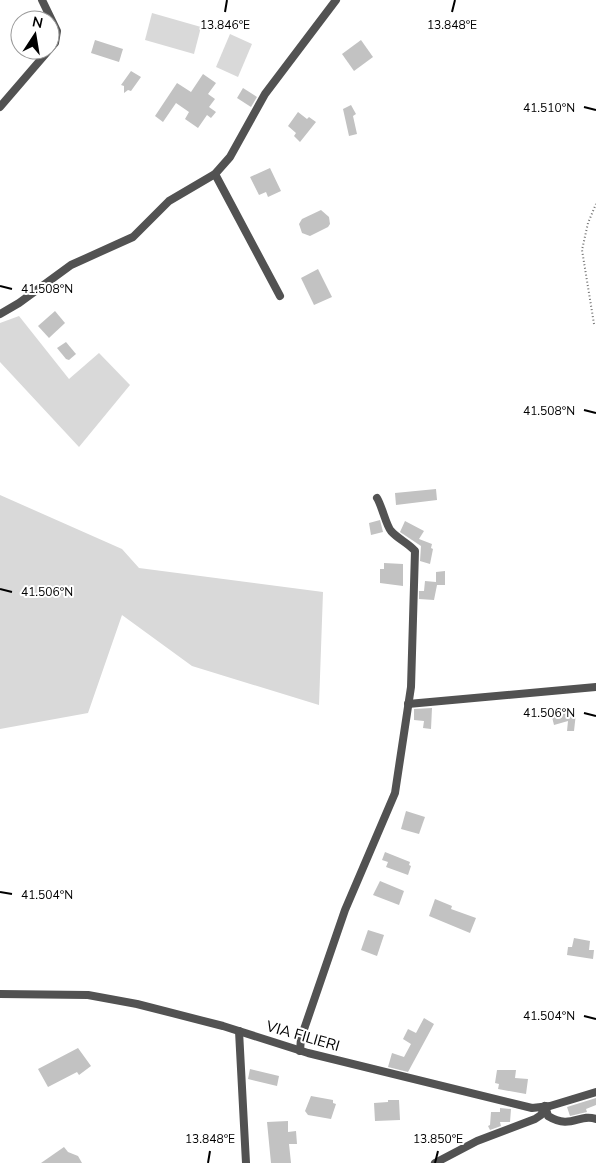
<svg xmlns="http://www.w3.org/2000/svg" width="596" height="1163" viewBox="0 0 596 1163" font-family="'Nunito Sans',sans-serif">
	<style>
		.green { fill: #d9d9d9 }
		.building { fill: #c2c2c2 }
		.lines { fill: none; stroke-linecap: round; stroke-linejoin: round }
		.path { stroke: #747474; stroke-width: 2; stroke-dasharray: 1 2.5; stroke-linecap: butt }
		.minor { stroke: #525252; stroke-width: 8 }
		.ticks { fill: none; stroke: #000; stroke-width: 2 }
		.labels { text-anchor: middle; stroke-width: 4; stroke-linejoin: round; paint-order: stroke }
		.street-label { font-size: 15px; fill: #000; stroke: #fff }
		.ticks-label { font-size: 12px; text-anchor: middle; fill: #000; stroke: #fff; stroke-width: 4; stroke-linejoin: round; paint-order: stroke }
	</style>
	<rect width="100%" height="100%" fill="#fff"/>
	<g class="green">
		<polygon points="152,13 201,27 194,54 145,40"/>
		<polygon points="230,34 252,44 238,77 216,67"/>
		<polygon points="19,316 69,379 99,353 130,385 79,447 0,362 0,323"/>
		<polygon points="0,495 122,549 139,568 323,592 319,705 192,666 122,615 88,713 0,729"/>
	</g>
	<g class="building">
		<polygon points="95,40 123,49 119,62 91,53"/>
		<polygon points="361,40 373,57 354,71 342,54"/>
		<polygon points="131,71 141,77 131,91 128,90 124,93 124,86 121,85"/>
		<polygon points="203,74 216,83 208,94 215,99 209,107 216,112 211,118 207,115 198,128 185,119 189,112 176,103 163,122 155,116 177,83 191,92"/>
		<polygon points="243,88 257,97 251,107 237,98"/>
		<polygon points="351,105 356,114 353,116 357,134 349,136 343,109"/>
		<polygon points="298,112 307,119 309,117 316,122 300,142 294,136 296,133 288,126"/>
		<polygon points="270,168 281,191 268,197 266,192 259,195 250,177"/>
		<polygon points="321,210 329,217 330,224 328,227 310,236 302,233 299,224 302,219"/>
		<polygon points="318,269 332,297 314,305 301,278"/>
		<polygon points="55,311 65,323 49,338 38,326"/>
		<polygon points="66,342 76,354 69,360 66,359 57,348"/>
		<polygon points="436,489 437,500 396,505 395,493"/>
		<polygon points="380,520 383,532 371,535 369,523"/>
		<polygon points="405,521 424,531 419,539 432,544 431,548 433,549 430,564 420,561 421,546 400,532"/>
		<polygon points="384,563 403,564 403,586 380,583 380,569 384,569"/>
		<polygon points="445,571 445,585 437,585 434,600 419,599 419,591 424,591 425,581 436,582 436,572"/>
		<polygon points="432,708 431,729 423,728 424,721 414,720 414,709"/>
		<polygon points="554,712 576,713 574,731 567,731 568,721 554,725 551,713"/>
		<polygon points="406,811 425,817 419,834 401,829"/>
		<polygon points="385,852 410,862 409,865 411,866 408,875 386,867 388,862 382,860"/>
		<polygon points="380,881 404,891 399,905 373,895"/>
		<polygon points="435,899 452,906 451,909 476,918 470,933 429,916"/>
		<polygon points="368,930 384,935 377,956 361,950"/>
		<polygon points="574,938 590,941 589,950 594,950 593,959 567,955 568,947 572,947"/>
		<polygon points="424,1018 434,1024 408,1072 388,1067 392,1053 404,1057 411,1044 403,1039 408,1029 416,1033"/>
		<polygon points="78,1048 91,1066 79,1075 77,1072 48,1087 38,1069"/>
		<polygon points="250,1069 279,1076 277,1086 248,1079"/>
		<polygon points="497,1070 516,1070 515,1078 528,1079 526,1094 498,1089 499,1084 495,1083"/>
		<polygon points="311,1096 333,1100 333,1103 336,1104 331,1119 308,1115 305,1111"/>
		<polygon points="596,1098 596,1105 586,1109 587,1112 570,1116 567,1107"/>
		<polygon points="388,1100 399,1100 400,1120 375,1121 374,1103 388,1102"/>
		<polygon points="500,1108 511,1109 510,1122 500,1122 501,1126 490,1130 488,1126 490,1125 491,1112 500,1112"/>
		<polygon points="288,1121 288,1132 296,1131 297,1144 289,1144 291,1163 271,1163 267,1122"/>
		<polygon points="64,1147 68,1152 78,1156 82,1163 41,1163"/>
	</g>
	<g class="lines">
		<polyline class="path" points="594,324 582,250 588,223 596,204"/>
		<g class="minor">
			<polyline points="0,107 55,43 57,31 42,0"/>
			<polyline points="215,174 280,296"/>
			<polyline points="0,314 19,303 71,265 133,237 169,201 215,174 230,157 265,94 336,0"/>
			<polyline points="408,704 596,687"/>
			<polyline points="0,994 88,995 137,1004 223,1026 308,1053 532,1108 550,1106 596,1092"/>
			<polyline points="239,1031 246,1163"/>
			<path d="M300,1051L301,1038L345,910L395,793L411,687L415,551C408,543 398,539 391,531C386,525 382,506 377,498"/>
			<path d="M545,1106L548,1116C571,1130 579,1113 596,1119"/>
			<polyline points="435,1163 477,1141 535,1119 541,1115 545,1106"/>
		</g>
	</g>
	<path class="ticks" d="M225,12L227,0M452,12L455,0M584,107L596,110M0,286L12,289M584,410L596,413M0,589L12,592M584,713L596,716M0,892L12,894M584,1016L596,1019M208,1163L210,1151M435,1163L438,1151"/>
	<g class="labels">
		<g class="street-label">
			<text transform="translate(303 1036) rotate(16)" y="5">VIA FILIERI</text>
		</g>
	</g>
	<g class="ticks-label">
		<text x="225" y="29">13.846°E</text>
		<text x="452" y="29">13.848°E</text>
		<text x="549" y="112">41.510°N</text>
		<text x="47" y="293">41.508°N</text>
		<text x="549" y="415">41.508°N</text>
		<text x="47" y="596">41.506°N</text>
		<text x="549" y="717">41.506°N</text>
		<text x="47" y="899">41.504°N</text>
		<text x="549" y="1020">41.504°N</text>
		<text x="210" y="1143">13.848°E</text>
		<text x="438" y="1143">13.850°E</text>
	</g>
	<g transform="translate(35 35) rotate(12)"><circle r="24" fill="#ffffff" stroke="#999999"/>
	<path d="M0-4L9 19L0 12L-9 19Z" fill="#000000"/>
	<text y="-8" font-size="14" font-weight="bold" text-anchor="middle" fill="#000000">N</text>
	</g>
</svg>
